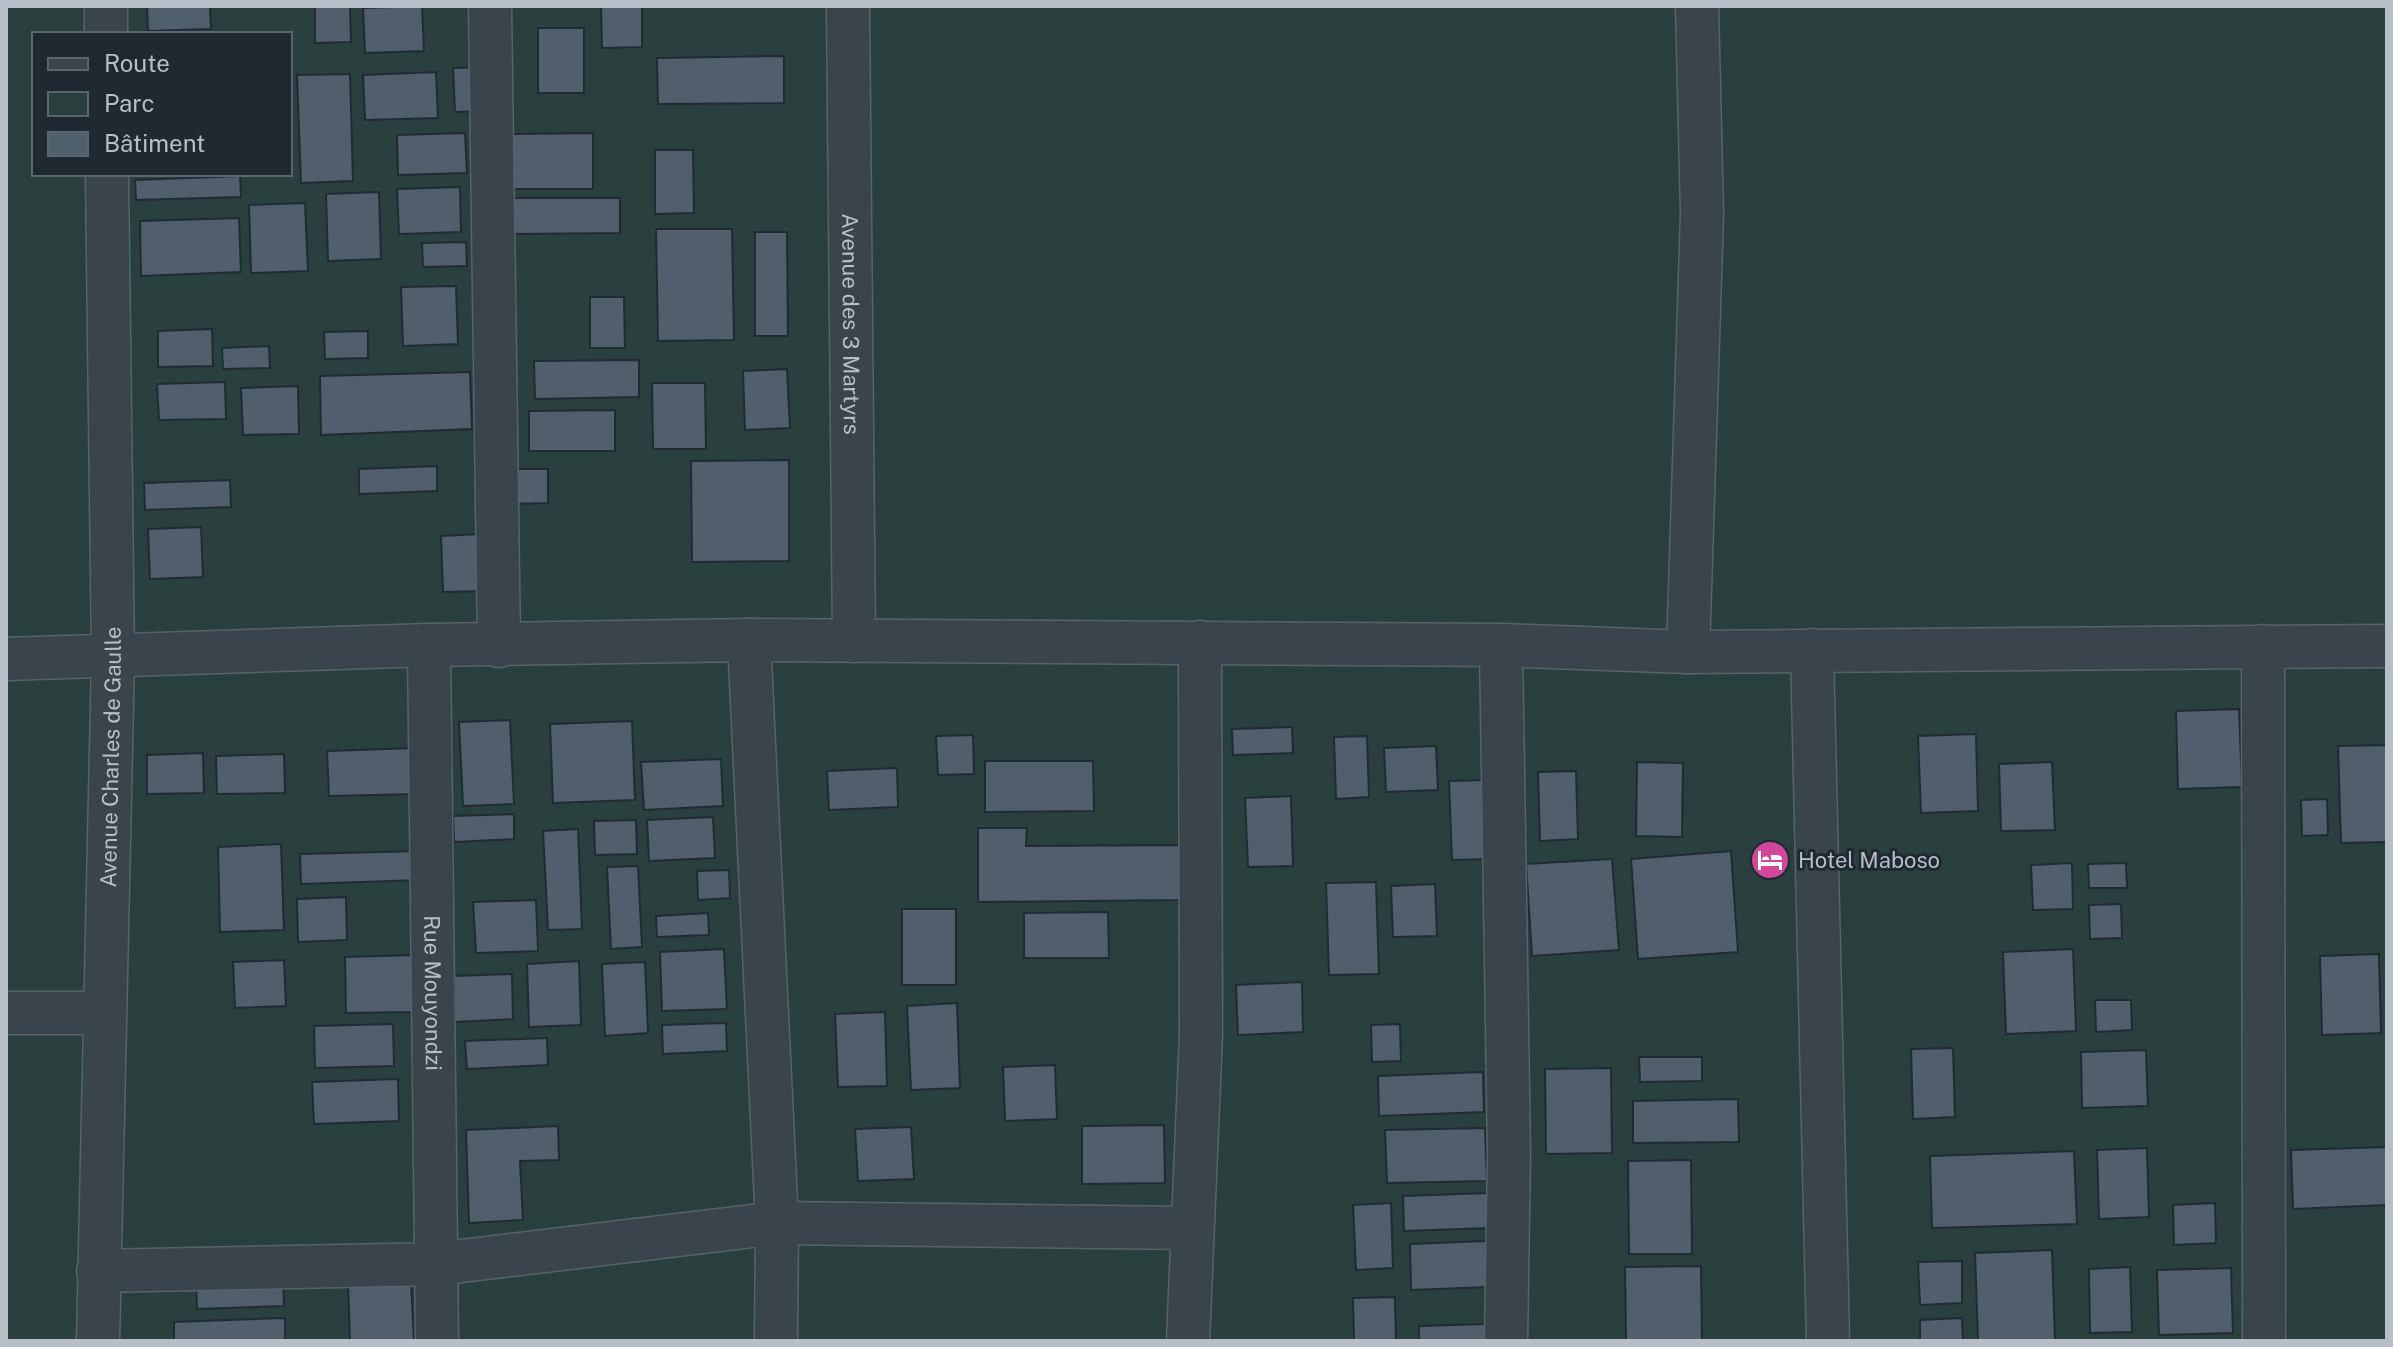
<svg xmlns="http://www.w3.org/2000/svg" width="2393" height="1347" viewBox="0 0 2393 1347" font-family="'Public Sans',sans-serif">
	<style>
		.green { fill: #29403f; fill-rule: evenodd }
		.building { fill: #515e6b; stroke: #212b34; stroke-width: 2 }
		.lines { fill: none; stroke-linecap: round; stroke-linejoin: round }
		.street-casing { stroke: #58626b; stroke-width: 45 }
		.street { stroke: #3a444d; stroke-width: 42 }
		.labels { text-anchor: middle; stroke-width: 6; stroke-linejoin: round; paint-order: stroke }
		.street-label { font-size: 22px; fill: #b6bfc8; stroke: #1f2932 }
		.poi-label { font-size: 22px; fill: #b6bfc8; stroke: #1f2932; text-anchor: start }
	</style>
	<rect width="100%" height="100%" fill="#26333d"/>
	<path class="green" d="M6,6H2387V1341H6ZM34,34H290V174H34Z"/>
	<g class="building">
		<polygon points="147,6 210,6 211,29 148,31"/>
		<polygon points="315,6 350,6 351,42 315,43"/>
		<polygon points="422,6 424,51 365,53 363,8"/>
		<polygon points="601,6 642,6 642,47 602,48"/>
		<rect x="538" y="28" width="46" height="65"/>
		<polygon points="784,56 784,103 658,104 657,58"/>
		<polygon points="482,67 483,111 455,112 453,68"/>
		<polygon points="436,72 438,118 365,120 363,75"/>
		<polygon points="350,74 353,181 301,183 297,75"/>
		<polygon points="465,133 467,173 398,175 397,135"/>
		<polygon points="593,133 593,189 511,189 511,134"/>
		<polygon points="655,150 693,150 694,213 655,214"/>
		<polygon points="240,176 241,197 136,200 135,180"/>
		<polygon points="460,187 461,232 399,234 397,189"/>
		<polygon points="379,192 381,259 328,261 326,194"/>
		<polygon points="513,198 620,198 620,233 513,234"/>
		<polygon points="305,203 308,271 251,273 249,205"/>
		<polygon points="239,218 241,272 141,276 140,221"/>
		<polygon points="656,229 732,229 734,340 658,341"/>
		<polygon points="755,232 787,232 788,336 755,336"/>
		<polygon points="466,242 467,266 423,267 422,243"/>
		<polygon points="456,286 458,344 403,346 401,287"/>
		<polygon points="590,297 624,297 625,348 590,348"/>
		<polygon points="212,329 213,366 158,367 158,331"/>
		<polygon points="368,331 368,358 325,359 324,332"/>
		<polygon points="269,346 270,368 223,369 222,348"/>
		<polygon points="639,360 639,397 535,399 534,361"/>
		<polygon points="787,369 790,428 745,430 743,371"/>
		<polygon points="470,372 472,429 321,435 320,376"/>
		<polygon points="225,382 226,419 159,420 157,384"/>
		<polygon points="652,383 705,383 706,449 653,449"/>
		<polygon points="298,386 299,434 243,435 241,388"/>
		<polygon points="615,410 615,451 529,451 529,411"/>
		<polygon points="789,460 789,561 692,562 691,461"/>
		<polygon points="437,466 437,491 359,494 359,469"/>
		<polygon points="507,469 548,469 548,503 508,504"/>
		<polygon points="230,480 231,507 145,510 144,483"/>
		<polygon points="201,527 203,577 150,579 148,529"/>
		<polygon points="481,534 483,591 443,592 441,536"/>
		<polygon points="2239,709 2242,787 2178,789 2176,711"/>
		<polygon points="510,720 514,804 463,806 459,722"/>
		<polygon points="632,721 635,800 553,803 550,724"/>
		<polygon points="1292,727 1293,753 1233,755 1232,729"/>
		<polygon points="1976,734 1978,811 1921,813 1918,736"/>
		<polygon points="973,735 974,774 938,775 936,736"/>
		<polygon points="1367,736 1369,797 1336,799 1334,737"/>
		<polygon points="2387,745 2387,842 2341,843 2338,746"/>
		<polygon points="1436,746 1438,790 1386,792 1384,748"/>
		<polygon points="416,748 418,794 329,796 327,751"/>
		<polygon points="203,753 204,793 147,794 147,755"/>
		<polygon points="284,754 285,793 217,794 216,756"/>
		<polygon points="721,759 723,806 644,810 641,762"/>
		<polygon points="985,761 1093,761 1094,811 985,812"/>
		<polygon points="1637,762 1683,763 1682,837 1636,836"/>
		<polygon points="2052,762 2055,830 2001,831 1999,764"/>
		<polygon points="897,768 898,807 829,810 827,771"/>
		<polygon points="1576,771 1578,839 1540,841 1538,772"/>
		<polygon points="1487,780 1490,859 1452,860 1449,781"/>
		<polygon points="1291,796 1293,866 1248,867 1245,798"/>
		<polygon points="2327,799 2328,835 2302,836 2301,800"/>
		<polygon points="514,814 514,839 454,842 453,816"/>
		<polygon points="713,817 715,858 649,861 647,820"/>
		<polygon points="636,820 637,854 595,855 594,821"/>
		<polygon points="978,828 1027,828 1026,846 1181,845 1182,900 978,902"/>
		<polygon points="578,829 582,929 548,930 543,831"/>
		<polygon points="281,844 284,930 220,932 218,847"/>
		<polygon points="420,851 421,880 301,884 300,854"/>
		<polygon points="1731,851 1738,952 1638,959 1631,859"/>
		<polygon points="1612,859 1619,950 1532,956 1526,864"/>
		<polygon points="2072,863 2073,909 2033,910 2031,865"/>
		<polygon points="2126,863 2127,888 2089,888 2088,864"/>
		<polygon points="638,866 642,947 611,949 607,867"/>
		<polygon points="729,870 730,898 698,900 697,871"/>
		<polygon points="1376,882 1379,974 1329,975 1326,883"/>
		<polygon points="1435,884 1437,936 1393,937 1391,886"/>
		<polygon points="346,897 347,940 298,942 297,899"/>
		<polygon points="536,900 538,951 476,953 473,902"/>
		<polygon points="2121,904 2122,938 2090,939 2089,905"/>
		<rect x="902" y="909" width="54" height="76"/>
		<polygon points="1108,912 1109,958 1024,958 1024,913"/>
		<polygon points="708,913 709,935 657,937 656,916"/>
		<polygon points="724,949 727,1009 662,1011 660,952"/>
		<polygon points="2073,949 2076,1031 2006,1034 2003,952"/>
		<polygon points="2379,954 2381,1033 2322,1035 2320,956"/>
		<polygon points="415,955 417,1012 346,1013 345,957"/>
		<polygon points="284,960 286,1006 235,1008 233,962"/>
		<polygon points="579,961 581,1025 529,1027 527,964"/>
		<polygon points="645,962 648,1033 605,1036 602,964"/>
		<polygon points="512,974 513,1019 455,1022 454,976"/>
		<polygon points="1302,982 1303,1032 1238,1035 1236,985"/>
		<polygon points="2095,1000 2131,1000 2132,1030 2096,1032"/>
		<polygon points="957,1003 960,1088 911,1090 907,1006"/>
		<polygon points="885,1012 887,1086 838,1087 835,1014"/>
		<polygon points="726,1023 727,1051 663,1054 662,1025"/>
		<polygon points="393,1024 394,1066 315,1068 314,1026"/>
		<polygon points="1400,1024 1401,1061 1372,1062 1371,1025"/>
		<polygon points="547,1038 548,1065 467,1069 465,1041"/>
		<polygon points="1953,1048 1955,1117 1913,1119 1911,1049"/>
		<polygon points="2146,1050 2148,1106 2082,1108 2081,1052"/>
		<polygon points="1639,1057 1702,1057 1702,1081 1640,1082"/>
		<polygon points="1055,1065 1057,1119 1005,1121 1003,1067"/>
		<polygon points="1611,1068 1612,1153 1546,1154 1545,1069"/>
		<polygon points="1483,1072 1484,1112 1379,1116 1378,1076"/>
		<polygon points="398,1079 399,1121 314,1124 312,1082"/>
		<polygon points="1738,1099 1739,1142 1633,1143 1633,1101"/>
		<polygon points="1164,1125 1165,1183 1082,1184 1082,1126"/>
		<polygon points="558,1126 559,1160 520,1161 523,1220 469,1223 466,1130"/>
		<polygon points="911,1127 914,1179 858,1181 855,1129"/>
		<polygon points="1485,1128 1487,1181 1387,1183 1385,1130"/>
		<polygon points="2387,1147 2387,1205 2293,1209 2291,1150"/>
		<polygon points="2147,1148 2149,1217 2099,1219 2097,1150"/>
		<polygon points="2074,1151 2077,1224 1932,1228 1930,1156"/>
		<polygon points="1691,1160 1692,1254 1629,1254 1628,1161"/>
		<polygon points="1488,1193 1490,1228 1404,1231 1403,1196"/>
		<polygon points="1391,1203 1393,1268 1356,1270 1353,1205"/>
		<polygon points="2215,1203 2216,1243 2174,1245 2173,1205"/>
		<polygon points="1486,1241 1488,1287 1411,1290 1410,1244"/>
		<polygon points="2052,1250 2055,1341 1978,1341 1975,1253"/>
		<polygon points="1962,1261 1962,1303 1920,1305 1918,1262"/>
		<polygon points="1701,1266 1702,1341 1626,1341 1625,1267"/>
		<polygon points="2130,1267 2132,1332 2090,1333 2089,1269"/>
		<polygon points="2231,1268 2233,1333 2159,1335 2157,1270"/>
		<polygon points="283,1278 284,1306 197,1309 196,1280"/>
		<polygon points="411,1282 414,1341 350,1341 348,1284"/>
		<polygon points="1395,1297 1396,1341 1354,1341 1353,1298"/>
		<polygon points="285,1318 285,1341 174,1341 174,1322"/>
		<polygon points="1962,1318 1963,1341 1920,1341 1920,1320"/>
		<polygon points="1486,1324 1487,1341 1419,1341 1419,1326"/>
	</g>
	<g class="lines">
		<g class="street-casing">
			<g id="street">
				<polyline points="106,6 106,34"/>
				<polyline points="490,6 499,646"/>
				<path id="s1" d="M848,6L854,641"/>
				<polyline points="749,640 777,1223 776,1341"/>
				<path id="s2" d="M429,645L437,1341"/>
				<polyline points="1501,645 1509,1154 1506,1341"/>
				<polyline points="2263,646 2264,1341"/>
				<polyline points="1812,650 1828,1341"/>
				<polyline points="1688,652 1702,214 1697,6"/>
				<polyline points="6,659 429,645 749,640 1501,645 1688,652 2387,646"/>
				<polyline points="6,1013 103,1013"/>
				<polyline points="98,1271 437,1264 777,1223 1191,1228"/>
				<path id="s3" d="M98,1341L113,658L107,174"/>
				<polyline points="1188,1341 1201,1034 1200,642"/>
			</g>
		</g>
		<use href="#street" class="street"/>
	</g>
	<defs>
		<g id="hotel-disc" transform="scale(2)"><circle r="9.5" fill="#d1479c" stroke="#1f2932"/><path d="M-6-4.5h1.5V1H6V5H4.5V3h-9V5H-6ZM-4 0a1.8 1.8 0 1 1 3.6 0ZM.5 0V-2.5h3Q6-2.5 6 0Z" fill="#fff"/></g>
	</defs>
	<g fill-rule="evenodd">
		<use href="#hotel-disc" x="1770" y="860"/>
	</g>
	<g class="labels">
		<g class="street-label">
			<text dy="8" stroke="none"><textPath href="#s1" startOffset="318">Avenue des 3 Martyrs</textPath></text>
			<text dy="8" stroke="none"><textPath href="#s3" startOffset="584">Avenue Charles de Gaulle</textPath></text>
			<text dy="8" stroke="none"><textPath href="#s2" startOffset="348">Rue Mouyondzi</textPath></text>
		</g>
		<g class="poi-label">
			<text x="1798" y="868">Hotel Maboso</text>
		</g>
	</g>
	<rect width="2393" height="1347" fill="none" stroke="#b6bfc8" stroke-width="16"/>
	<rect x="32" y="32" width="260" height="144" fill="#1f2932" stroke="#5b656e" stroke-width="2"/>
	<rect x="48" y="58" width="40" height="12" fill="#3a444d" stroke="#5b656e" stroke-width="2"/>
	<text x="104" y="72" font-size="24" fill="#b6bfc8">Route</text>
	<rect x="48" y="92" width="40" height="24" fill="#29403f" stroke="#5b656e" stroke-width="2"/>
	<text x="104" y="112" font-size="24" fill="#b6bfc8">Parc</text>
	<rect x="48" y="132" width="40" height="24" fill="#515e6b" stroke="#5b656e" stroke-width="2"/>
	<text x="104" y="152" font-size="24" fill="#b6bfc8">Bâtiment</text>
</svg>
